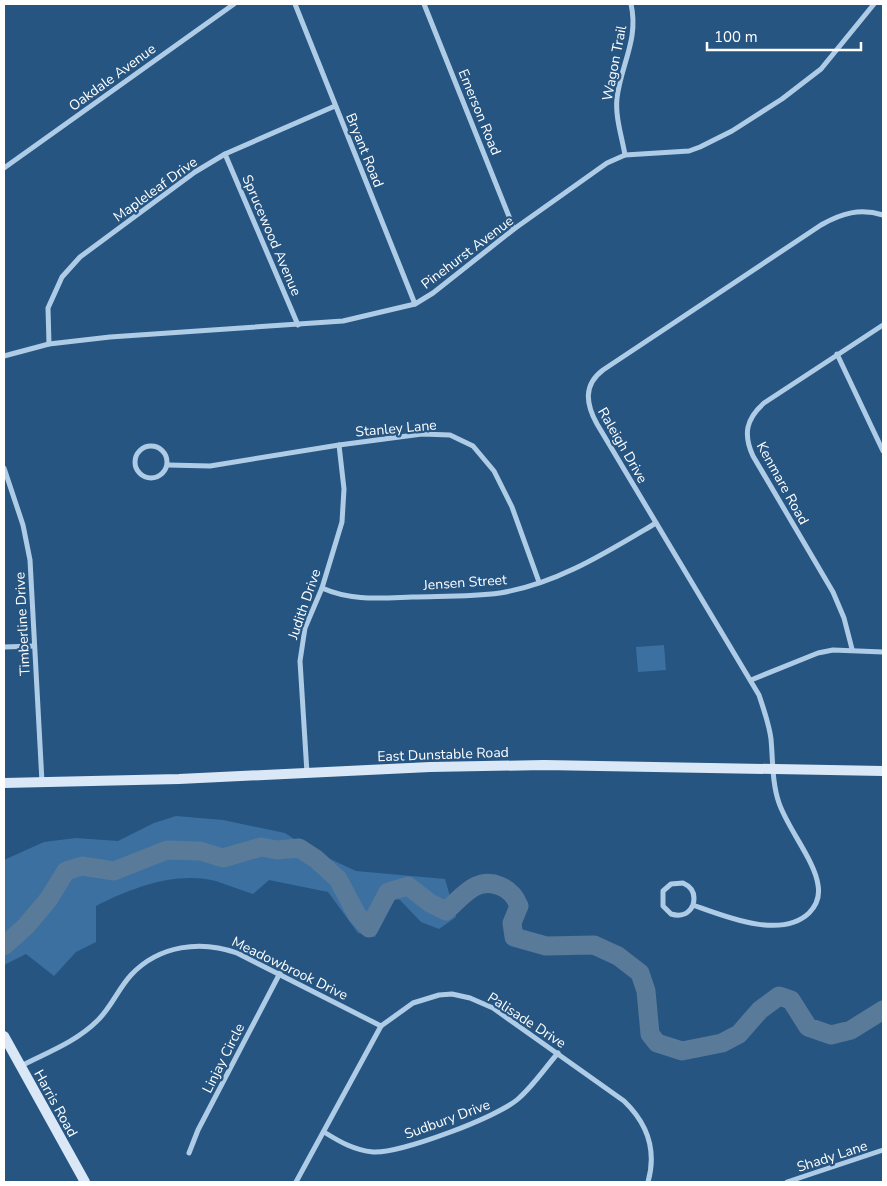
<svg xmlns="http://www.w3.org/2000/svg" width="887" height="1186" viewBox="0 0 887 1186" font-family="'Nunito Sans',sans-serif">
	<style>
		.green { fill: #3b70a0 }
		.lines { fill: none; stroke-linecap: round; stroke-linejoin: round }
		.river { stroke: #597a99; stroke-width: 19 }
		.street { stroke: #afcce7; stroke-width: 5 }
		.secondary { stroke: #d9e7f6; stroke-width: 10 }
		.labels { text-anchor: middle; stroke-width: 4.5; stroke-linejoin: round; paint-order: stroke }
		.street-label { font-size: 14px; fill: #fff; stroke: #265582 }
	</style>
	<rect width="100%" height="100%" fill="#265582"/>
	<g class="green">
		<polygon points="664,645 666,670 638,672 636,647"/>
		<path d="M176,816L223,820L285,833L311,850L356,871L445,879L456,917L439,929L421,922L400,900L392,898L375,937L358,933L328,892L269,880L253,894C240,890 228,885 216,881C176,871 131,888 96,906V942L76,952L54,976L26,954L4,965V860L44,842L76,838L118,841L154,823Z"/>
	</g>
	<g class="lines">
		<path class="river" d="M4,946L26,926L48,900L66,871L82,866L114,871L167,850L200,851L223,858L261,847L277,850L299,848L316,859L338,879L357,915L369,928L388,892L408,886L430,903L446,911C463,896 477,876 500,886C510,890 515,896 519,906L512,923L514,937L546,946L594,945L618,956L640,973L646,991L650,1034L657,1043L682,1051L722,1043L739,1034L760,1010L779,996L791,1000L808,1027L831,1035L851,1030L883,1010"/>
		<g class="street">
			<polyline points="295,4 415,304"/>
			<polyline points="424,4 514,229"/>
			<polyline points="225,154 298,325"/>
			<path d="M625,155C622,137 615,117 617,98C621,64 639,40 631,4"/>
			<polyline points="4,168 234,4"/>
			<polyline points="49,344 48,308 62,277 80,257 195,172 225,154 335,106"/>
			<polyline points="837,354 883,451"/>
			<polyline points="4,356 49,344 110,337 343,321 415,304 433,293 514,229 607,163 625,155 689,151 700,147 732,131 782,99 821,69 874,4"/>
			<circle cx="151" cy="462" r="16"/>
			<polyline points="168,465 210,466 339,445 422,434 450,435 473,446 494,471 512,507 539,582"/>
			<polyline points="4,468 23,525 30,560 42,782"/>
			<path d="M322,588C351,601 380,598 412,597C441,596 471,597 500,593C557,584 607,552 656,523"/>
			<polyline points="4,647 34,646"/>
			<path d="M852,649L844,618L833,592L753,456C743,434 746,419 764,403L883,325"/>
			<polyline points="751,680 818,653 833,650 883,652"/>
			<polyline points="307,773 300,661 305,628 322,588 342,522 344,489 339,445"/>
			<path d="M693,905C696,894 692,887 683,883L671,884L663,891V906L671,914C681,917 689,914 693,905C724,916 781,940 809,913C816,906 820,896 818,885C815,861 788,829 779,803C772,783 773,761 771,739C769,724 764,710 759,695L597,424C586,404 583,385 603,370L821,225C842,213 860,208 883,215"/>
			<path d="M21,1066C46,1053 76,1042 97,1021C111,1008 118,989 131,975C159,945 201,940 237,953L381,1026"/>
			<path d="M324,1132C340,1142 354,1150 373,1152C399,1154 498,1117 518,1099C533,1086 545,1068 558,1053"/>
			<polyline points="189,1153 198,1130 280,973"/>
			<path d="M296,1182L381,1026L413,1003L439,995L452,994L470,998L493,1008L624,1101C648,1124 657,1150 648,1182"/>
			<polyline points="787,1182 883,1150"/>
		</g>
		<g class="secondary">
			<polyline points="4,783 179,779 430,767 544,765 883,771"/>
			<polyline points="4,1036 85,1182"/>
		</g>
	</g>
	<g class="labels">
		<g class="street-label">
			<text transform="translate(614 63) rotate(-79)" y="5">Wagon Trail</text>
			<text transform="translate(112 77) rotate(-36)" y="5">Oakdale Avenue</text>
			<text transform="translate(480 112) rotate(68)" y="5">Emerson Road</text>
			<text transform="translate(365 150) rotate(68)" y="5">Bryant Road</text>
			<text transform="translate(155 189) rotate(-36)" y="5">Mapleleaf Drive</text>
			<text transform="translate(272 235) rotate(67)" y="5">Sprucewood Avenue</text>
			<text transform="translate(467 252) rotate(-37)" y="5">Pinehurst Avenue</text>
			<text transform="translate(396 428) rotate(-5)" y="5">Stanley Lane</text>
			<text transform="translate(623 445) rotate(60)" y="5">Raleigh Drive</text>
			<text transform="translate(783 483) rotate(61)" y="5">Kenmare Road</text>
			<text transform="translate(465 582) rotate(-4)" y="5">Jensen Street</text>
			<text transform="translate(304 604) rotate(-71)" y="5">Judith Drive</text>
			<text transform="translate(22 624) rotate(-93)" y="5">Timberline Drive</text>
			<text transform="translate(443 754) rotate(-2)" y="5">East Dunstable Road</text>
			<text transform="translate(290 968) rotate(26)" y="5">Meadowbrook Drive</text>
			<text transform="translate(527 1020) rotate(33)" y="5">Palisade Drive</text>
			<text transform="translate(223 1058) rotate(-63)" y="5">Linjay Circle</text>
			<text transform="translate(56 1103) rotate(61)" y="5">Harris Road</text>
			<text transform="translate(447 1119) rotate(-20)" y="5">Sudbury Drive</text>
			<text transform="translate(832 1156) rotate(-18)" y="5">Shady Lane</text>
		</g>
	</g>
	<rect width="887" height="1186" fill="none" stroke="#ffffff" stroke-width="10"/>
	<path d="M707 42v8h154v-8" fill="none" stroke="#ffffff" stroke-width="2.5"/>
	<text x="714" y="42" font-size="15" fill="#ffffff" stroke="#265582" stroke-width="4" paint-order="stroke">100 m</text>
</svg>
